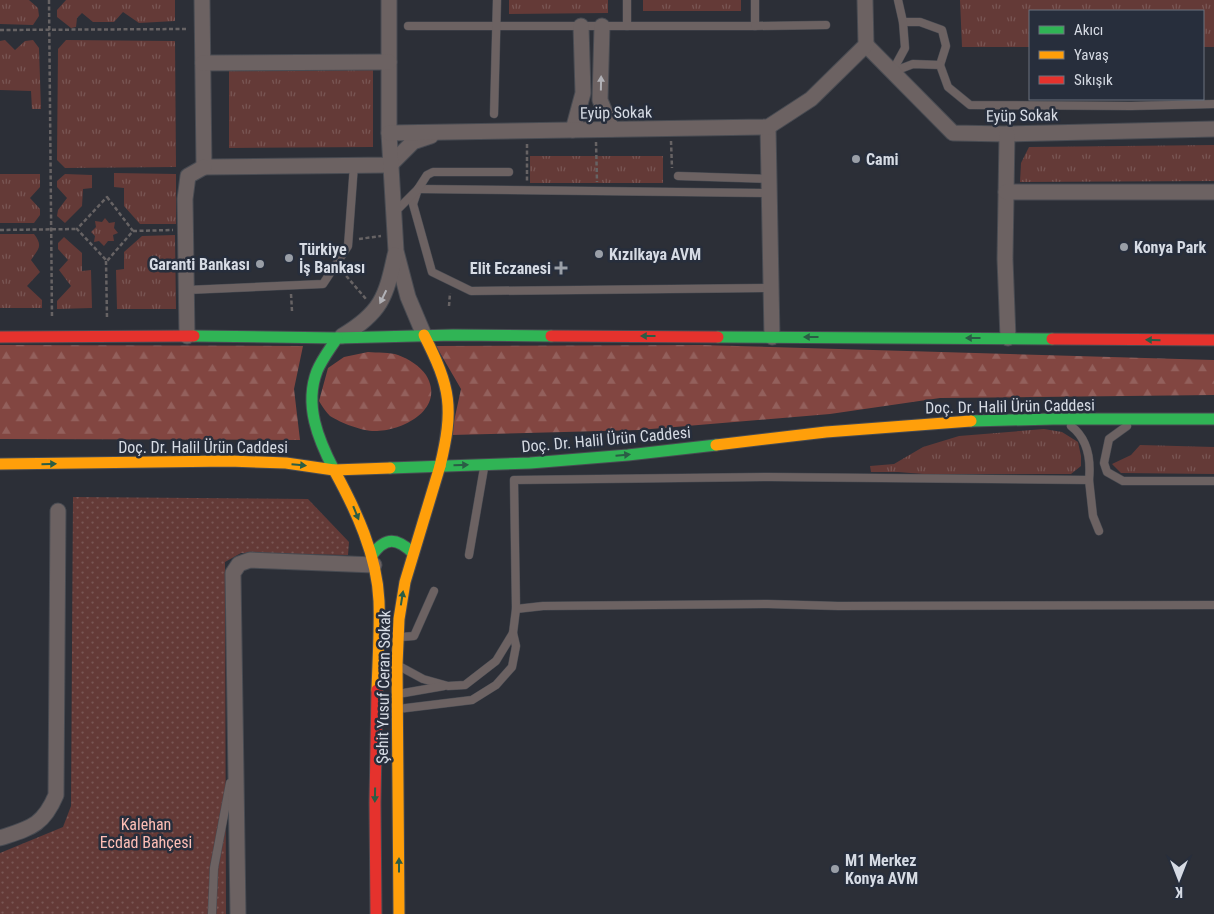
<svg xmlns="http://www.w3.org/2000/svg" width="1214" height="914" viewBox="0 0 1214 914" font-family="'Roboto Condensed',sans-serif">
	<style>
		.grass { fill: url(#grass-tufts) }
		.forest { fill: url(#forest-firs) }
		.park { fill: url(#park-dots) }
		.lines { fill: none; stroke-linecap: round; stroke-linejoin: round }
		.lane-casing { stroke: #484b52; stroke-width: 9 }
		.street-casing { stroke: #484b52; stroke-width: 17 }
		.fast-casing { stroke: #484b52; stroke-width: 13 }
		.slow-casing { stroke: #484b52; stroke-width: 13 }
		.jam-casing { stroke: #484b52; stroke-width: 13 }
		.path { stroke: #676364; stroke-width: 2.5; stroke-dasharray: 4 2.5; stroke-linecap: butt }
		.lane { stroke: #6c6262; stroke-width: 8 }
		.street { stroke: #6c6262; stroke-width: 15 }
		.fast { stroke: #30b455; stroke-width: 11 }
		.slow { stroke: #ff9f0a; stroke-width: 11 }
		.jam { stroke: #e5322d; stroke-width: 11 }
		.oneway { fill: #b1b1b6 }
		.oneway2 { fill: #2a5d45 }
		.poi-dot { fill: #9a9fa7; stroke: #272e3c; stroke-width: 2 }
		.labels { text-anchor: middle; stroke-width: 5; stroke-linejoin: round; paint-order: stroke }
		.street-label { font-size: 16px; fill: #d6dbe4; stroke: #272e3c }
		.poi-label { font-size: 16px; font-weight: bold; fill: #d6dbe4; stroke: #272e3c; text-anchor: start }
		.park-label { font-size: 16px; fill: #febeb5; stroke: #272e3c }
	</style>
	<defs>
		<pattern id="grass-tufts" width="24" height="20" patternUnits="userSpaceOnUse" patternTransform="scale(1.25)"><rect width="24" height="20" fill="#643a37"/><path d="M3 7l-1-3M5 7V3M7 7l1-3M15 17l-1-3M17 17v-4M19 17l1-3" fill="none" stroke="#795654"/></pattern>
		<pattern id="forest-firs" width="22" height="20" patternUnits="userSpaceOnUse" patternTransform="scale(1.25)"><rect width="22" height="20" fill="#824641"/><path d="M5 1l3.5 6h-7zM16 11l3.5 6h-7z" fill="#93605c"/></pattern>
		<pattern id="park-dots" width="8" height="8" patternUnits="userSpaceOnUse" patternTransform="scale(1.25)"><rect width="8" height="8" fill="#643a37"/><path d="M2 2h.1M6 6h.1" fill="none" stroke="#795654" stroke-width="1.8" stroke-linecap="round"/></pattern>
	</defs>
	<rect width="100%" height="100%" fill="#2c2f37"/>
	<g class="grass">
		<polygon points="0,0 29,0 38,8 39,16 33,25 0,24"/>
		<polygon points="66,0 175,0 175,21 139,23 123,12 114,22 93,22 82,13 77,18 76,27 71,28 57,17 57,10"/>
		<polygon points="509,0 608,0 608,13 509,14"/>
		<rect x="643" y="0" width="98" height="11"/>
		<polygon points="960,0 1214,0 1214,47 1203,47 1203,11 1030,11 1030,47 962,47"/>
		<polygon points="5,40 15,50 25,41 33,40 39,48 41,109 32,109 31,91 0,90 0,41"/>
		<polygon points="66,40 175,41 176,167 65,168 57,160 58,49"/>
		<polygon points="373,66 373,147 229,148 229,67"/>
		<polygon points="1214,145 1214,181 1020,182 1021,163 1029,147"/>
		<rect x="530" y="156" width="133" height="27"/>
		<polygon points="114,173 176,174 176,224 140,224 124,206 124,188 114,187"/>
		<polygon points="0,174 40,174 40,187 30,198 40,209 40,215 34,223 0,223"/>
		<polygon points="65,174 92,175 92,188 83,189 82,206 65,223 57,216 58,210 67,198 57,187 57,181"/>
		<polygon points="105,218 109,223 115,222 114,228 118,233 113,235 114,241 108,241 104,246 99,241 94,242 95,236 91,232 96,227 95,221 102,222"/>
		<path d="M0,234H34C43,246 39,248 31,260L40,272L27,286L42,300V308H0Z"/>
		<polygon points="175,235 176,309 117,309 116,270 124,269 124,252 142,236"/>
		<polygon points="64,237 82,253 82,271 91,270 92,308 57,309 57,301 71,286 59,270 68,260 58,249 58,243"/>
		<polygon points="1044,429 1062,432 1078,442 1081,456 1081,466 1071,474 923,474 898,472 871,472 870,466 894,464 923,447 959,436"/>
		<polygon points="1140,445 1214,447 1214,474 1121,473 1112,464 1131,455"/>
	</g>
	<g class="forest">
		<polygon points="0,345 303,346 294,389 300,440 0,439"/>
		<polygon points="701,345 1214,360 1214,395 940,398 830,414 639,430 451,435 461,389 436,346"/>
		<path d="M368,352C377,353 390,352 398,355C409,359 420,366 426,375C446,408 405,430 377,431C364,432 341,423 330,416C326,412 322,406 319,401L328,368L344,357Z"/>
	</g>
	<polygon class="park" points="73,497 308,499 349,542 348,555 241,553 225,562 226,914 0,914 0,853 63,827 71,806"/>
	<g class="lines">
		<g class="lane-casing">
			<g id="lane">
				<polyline points="627,0 627,26"/>
				<polyline points="903,22 920,22 942,30 946,46 940,65"/>
				<polyline points="408,26 755,26 755,0"/>
				<polyline points="755,26 826,25"/>
				<polyline points="892,72 913,64 940,65 948,87 970,105 1131,106 1214,104"/>
				<polyline points="892,72 905,48 903,22 898,0"/>
				<polyline points="494,114 497,0"/>
				<polyline points="678,176 770,179"/>
				<polyline points="418,189 413,204 432,272 471,291 771,288"/>
				<polyline points="418,189 770,193"/>
				<polyline points="394,213 418,189 427,175 433,172 509,172"/>
				<polyline points="187,290 323,284 348,246 354,165"/>
				<polyline points="1127,426 1109,439 1104,463 1107,472 1123,481 1214,481"/>
				<polyline points="1089,480 1093,516 1099,531"/>
				<polyline points="469,555 484,468"/>
				<polyline points="516,609 543,606 768,604 838,606 1214,605"/>
				<polyline points="401,637 414,636 434,591"/>
				<path d="M399,666L423,679L448,686L465,685L496,661L513,633L516,609L514,480L770,477L1089,480C1091,460 1088,439 1071,426"/>
				<polyline points="398,694 444,686"/>
				<polyline points="398,709 472,700 496,685 512,667 516,646 513,633"/>
				<polyline points="212,914 214,868 230,783"/>
			</g>
		</g>
		<g class="street-casing">
			<g id="street">
				<polyline points="202,0 204,167 390,165 413,142 431,136"/>
				<polyline points="389,0 389,133 396,251 408,297 424,335"/>
				<polyline points="602,26 600,100 612,129"/>
				<polyline points="866,45 953,133 1007,134 1214,129"/>
				<polyline points="203,63 389,62"/>
				<polyline points="768,127 772,337"/>
				<polyline points="573,130 583,93 581,26"/>
				<polyline points="389,133 768,127 811,99 866,45 865,0"/>
				<polyline points="1007,134 1005,259 1008,338"/>
				<polyline points="1006,192 1214,192"/>
				<polyline points="187,336 185,199 188,176 204,167"/>
				<path d="M342,336C381,313 386,297 395,255"/>
				<path d="M0,838C30,828 43,826 56,795L58,511"/>
				<polyline points="238,914 233,573 239,564 250,560 374,565"/>
			</g>
		</g>
		<g class="fast-casing">
			<g id="fast">
				<polyline points="194,336 337,338 453,335 551,336"/>
				<polyline points="718,337 1052,339"/>
				<polyline points="971,421 1053,419 1214,419"/>
				<polyline points="390,468 530,463 628,455 716,445"/>
				<path d="M334,470C318,439 304,405 317,371C322,359 330,349 337,338"/>
				<path d="M372,555C386,536 397,538 413,553"/>
			</g>
		</g>
		<g class="slow-casing">
			<g id="slow">
				<path d="M424,335C451,388 454,408 440,466"/>
				<polyline points="716,445 826,432 971,421"/>
				<polyline points="0,464 229,461 286,463 334,470 390,468"/>
				<path d="M334,470C356,510 377,555 379,601C380,630 378,660 377,690"/>
				<polyline points="399,914 397,665 399,619 405,582 440,466"/>
			</g>
		</g>
		<g class="jam-casing">
			<g id="jam">
				<polyline points="551,336 718,337"/>
				<polyline points="0,337 194,336"/>
				<polyline points="1052,339 1214,340"/>
				<polyline points="376,914 375,803 377,690"/>
			</g>
		</g>
		<g class="path">
			<polyline points="49,0 52,318"/>
			<polyline points="0,30 188,29"/>
			<polyline points="671,141 672,168"/>
			<polyline points="596,142 597,182"/>
			<polyline points="527,144 527,181"/>
			<polygon points="107,197 133,231 107,261 77,229"/>
			<polyline points="0,230 77,229"/>
			<polyline points="133,231 173,230"/>
			<polyline points="359,239 381,236"/>
			<polyline points="106,261 107,318"/>
			<polyline points="342,271 366,299"/>
			<polyline points="291,294 292,311"/>
			<polyline points="449,306 450,293"/>
		</g>
		<use href="#lane" class="lane"/>
		<use href="#street" class="street"/>
		<use href="#fast" class="fast"/>
		<use href="#slow" class="slow"/>
		<use href="#jam" class="jam"/>
	</g>
	<defs><path id="oneway-solid" d="M-6-.8H1V-3.2L6.5 0L1 3.2V.8H-6Z" transform="scale(1.25)"/></defs>
	<g class="oneway">
		<use href="#oneway-solid" transform="translate(601 83) rotate(-89)"/>
		<use href="#oneway-solid" transform="translate(383 297) rotate(116)"/>
	</g>
	<g class="oneway2">
		<use href="#oneway-solid" transform="translate(648 336) rotate(-180)"/>
		<use href="#oneway-solid" transform="translate(811 337) rotate(-180)"/>
		<use href="#oneway-solid" transform="translate(973 338) rotate(-180)"/>
		<use href="#oneway-solid" transform="translate(1153 340) rotate(-179)"/>
		<use href="#oneway-solid" transform="translate(623 455) rotate(-5)"/>
		<use href="#oneway-solid" transform="translate(49 464) rotate(-1)"/>
		<use href="#oneway-solid" transform="translate(299 465) rotate(5)"/>
		<use href="#oneway-solid" transform="translate(461 465) rotate(-2)"/>
		<use href="#oneway-solid" transform="translate(356 513) rotate(68)"/>
		<use href="#oneway-solid" transform="translate(402 598) rotate(-81)"/>
		<use href="#oneway-solid" transform="translate(375 795) rotate(91)"/>
		<use href="#oneway-solid" transform="translate(399 865) rotate(-90)"/>
	</g>
	<g class="poi-dot">
		<circle cx="856" cy="159" r="5"/>
		<circle cx="1124" cy="247" r="5"/>
		<circle cx="599" cy="254" r="5"/>
		<circle cx="289" cy="258" r="5"/>
		<circle cx="260" cy="264" r="5"/>
		<path d="M558.5 260.5h5v5h5v5h-5v5h-5v-5h-5v-5h5z"/>
		<circle cx="835" cy="869" r="5"/>
	</g>
	<g class="labels">
		<g class="street-label">
			<text transform="translate(616 112) rotate(-1)" y="6">Eyüp Sokak</text>
			<text transform="translate(1022 115) rotate(-1)" y="6">Eyüp Sokak</text>
			<text transform="translate(1010 406) rotate(-1)" y="6">Doç. Dr. Halil Ürün Caddesi</text>
			<text transform="translate(606 439) rotate(-5)" y="6">Doç. Dr. Halil Ürün Caddesi</text>
			<text x="203" y="453">Doç. Dr. Halil Ürün Caddesi</text>
			<text transform="translate(383 687) rotate(-89)" y="6">Şehit Yusuf Ceran Sokak</text>
		</g>
		<g class="poi-label">
			<text x="866" y="165">Cami</text>
			<text x="1134" y="253">Konya Park</text>
			<text x="299" y="255">Türkiye<tspan x="299" dy="18">İş Bankası</tspan></text>
			<text x="609" y="260">Kızılkaya AVM</text>
			<text x="250" y="270" text-anchor="end">Garanti Bankası</text>
			<text x="551" y="274" text-anchor="end">Elit Eczanesi</text>
			<text x="845" y="866">M1 Merkez<tspan x="845" dy="18">Konya AVM</tspan></text>
		</g>
		<g class="park-label">
			<text x="146" y="830">Kalehan<tspan x="146" dy="18">Ecdad Bahçesi</tspan></text>
		</g>
	</g>
	<rect x="1029" y="10" width="175" height="90" fill="#272e3c" stroke="#6d737f"/>
	<rect x="1039" y="26" width="25" height="8" fill="#30b455" stroke="#6d737f"/>
	<text x="1074" y="35" font-size="15" fill="#d6dbe4">Akıcı</text>
	<rect x="1039" y="51" width="25" height="8" fill="#ff9f0a" stroke="#6d737f"/>
	<text x="1074" y="60" font-size="15" fill="#d6dbe4">Yavaş</text>
	<rect x="1039" y="76" width="25" height="8" fill="#e5322d" stroke="#6d737f"/>
	<text x="1074" y="85" font-size="15" fill="#d6dbe4">Sıkışık</text>
	<g transform="translate(1179 879) rotate(180)" stroke="#272e3c" stroke-width="4" paint-order="stroke">
	<path d="M0-4L9 19L0 12L-9 19Z" fill="#d6dbe4"/>
	<text y="-8" font-size="14" font-weight="bold" text-anchor="middle" fill="#d6dbe4">K</text>
	</g>
</svg>
